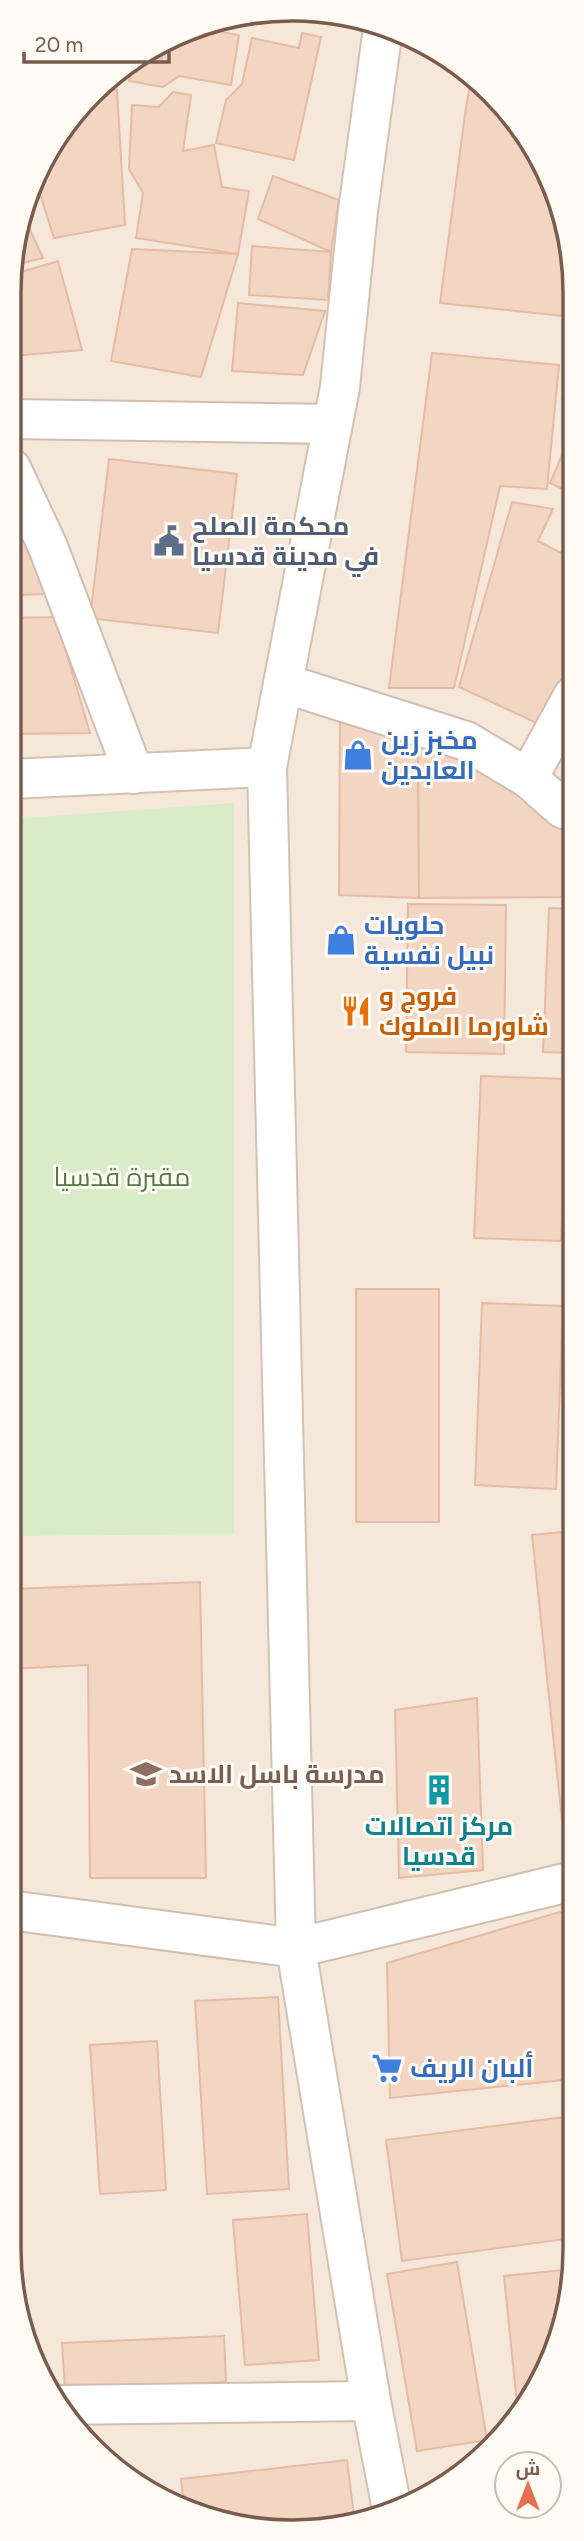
<svg xmlns="http://www.w3.org/2000/svg" width="584" height="2541" viewBox="0 0 584 2541" font-family="Figtree,Cairo,sans-serif">
	<style>
		.residential { fill: #f5e8da }
		.green { fill: #d8ecc9 }
		.building { fill: #f3d5c3; stroke: #e6bba3; stroke-width: 2 }
		.lines { fill: none; stroke-linecap: round; stroke-linejoin: round }
		.street-casing { stroke: #d1beb0; stroke-width: 42 }
		.secondary-casing { stroke: #d6c0b0; stroke-width: 42 }
		.street { stroke: #fff; stroke-width: 38 }
		.secondary { stroke: #fff; stroke-width: 38 }
		.labels { text-anchor: middle; stroke-width: 6; stroke-linejoin: round; paint-order: stroke }
		.service-label { font-size: 26px; font-weight: bold; fill: #4e5e75; stroke: #fffaf3; text-anchor: start }
		.shop-label { font-size: 26px; font-weight: bold; fill: #366cbe; stroke: #fffaf3; text-anchor: start }
		.food-label { font-size: 26px; font-weight: bold; fill: #c56008; stroke: #fffaf3; text-anchor: start }
		.park-label { font-size: 26px; fill: #537a41; stroke: #fffaf3 }
		.education-label { font-size: 26px; font-weight: bold; fill: #785e54; stroke: #fffaf3; text-anchor: start }
		.culture-label { font-size: 26px; font-weight: bold; fill: #0d838f; stroke: #fffaf3 }
		.rim { fill: none; stroke: #7a5c4d; stroke-width: 3.5 }
	</style>
	<rect width="100%" height="100%" fill="#fdf6ec"/>
	<polygon class="residential" points="329,11 418,38 493,92 546,167 573,255 573,2286 537,2390 465,2473 366,2522 273,2532 166,2503 79,2436 30,2357 9,2249 11,255 47,150 120,67 219,18"/>
	<polygon class="green" points="234,803 234,1534 10,1536 11,819"/>
	<g class="building">
		<polygon points="199,28 239,35 231,85 179,76 163,87 129,81 133,61 144,55 162,58 164,46"/>
		<polygon points="302,33 321,37 294,160 216,143 226,100 242,84 252,38 299,48"/>
		<polygon points="472,77 493,92 546,167 573,255 573,317 440,303 466,107"/>
		<polygon points="100,90 117,90 125,225 54,238 41,197 31,197 47,150"/>
		<polygon points="173,92 191,95 183,151 214,145 222,187 249,191 238,254 136,238 143,193 129,169 132,105 159,107"/>
		<polygon points="273,176 339,200 331,252 258,219"/>
		<polygon points="24,217 43,258 11,266 11,255"/>
		<polygon points="252,246 331,252 328,300 249,295"/>
		<polygon points="132,249 238,254 201,377 111,361"/>
		<polygon points="58,261 82,350 11,356 11,307 13,307 11,275"/>
		<polygon points="238,303 325,311 303,375 232,371"/>
		<polygon points="432,353 559,365 547,489 500,486 454,688 389,688"/>
		<polygon points="573,377 573,401 562,398"/>
		<polygon points="572,432 573,432 573,494 550,483"/>
		<polygon points="109,459 237,474 218,633 90,618"/>
		<polygon points="512,502 553,509 538,541 573,559 573,675 541,725 459,687"/>
		<polygon points="11,510 49,594 11,595"/>
		<polygon points="56,617 90,733 11,734 11,618"/>
		<polygon points="340,721 418,738 419,898 339,895"/>
		<polygon points="418,738 533,794 573,832 573,897 419,898"/>
		<polygon points="408,904 506,905 504,1054 406,1052"/>
		<polygon points="549,908 573,909 573,1053 543,1052"/>
		<polygon points="481,1076 568,1079 561,1241 474,1238"/>
		<rect x="356" y="1289" width="83" height="233"/>
		<polygon points="482,1303 563,1306 556,1489 475,1485"/>
		<polygon points="573,1531 573,1849 565,1849 532,1535"/>
		<polygon points="200,1582 206,1878 90,1878 88,1665 9,1669 10,1589"/>
		<polygon points="477,1698 483,1870 399,1878 395,1710"/>
		<polygon points="573,1908 573,2079 390,2098 387,1963"/>
		<polygon points="278,1997 289,2189 207,2194 195,2001"/>
		<polygon points="157,2041 166,2190 100,2194 90,2045"/>
		<polygon points="573,2116 573,2238 402,2261 386,2140"/>
		<polygon points="307,2214 319,2360 245,2365 233,2220"/>
		<polygon points="457,2262 487,2440 417,2451 387,2274"/>
		<polygon points="573,2269 573,2286 537,2390 518,2413 504,2276"/>
		<polygon points="224,2336 226,2382 65,2389 62,2343"/>
		<polygon points="347,2460 355,2524 273,2532 184,2508 181,2479"/>
	</g>
	<g class="lines">
		<g class="street-casing">
			<g id="street">
				<polyline points="11,419 332,424"/>
				<polyline points="11,468 48,547 134,774"/>
				<polyline points="283,683 466,741 528,778 562,808 573,813"/>
				<polyline points="528,778 573,696"/>
				<polyline points="9,1910 296,1948 573,1881"/>
				<polyline points="60,2405 371,2401"/>
			</g>
		</g>
		<g class="secondary-casing">
			<g id="secondary">
				<polyline points="383,28 358,211 340,387 267,767 296,1948 371,2401 392,2509"/>
				<polyline points="11,779 267,767"/>
			</g>
		</g>
		<use href="#street" class="street"/>
		<use href="#secondary" class="secondary"/>
	</g>
	<defs>
		<g id="civic-bare" transform="scale(2.415)"><path d="M-.6-6.5H3V-4.5H.6V-3L4-1V1h2V6H-6V1h2V-1L-.6-3ZM-1.2 2.5V6h2.4V2.5Z" fill="#5c6f8a" stroke="#fffaf3" stroke-width="2.5" paint-order="stroke"/></g>
		<g id="shop-bare" transform="scale(2.415)"><path d="M-5-2.5h2.3a2.7 3.5 0 0 1 5.4 0H5L5.5 6h-11ZM-1.5-2.5h3a1.5 2.3 0 0 0-3 0Z" fill="#3f7fe0" stroke="#fffaf3" stroke-width="2.5" paint-order="stroke"/></g>
		<g id="restaurant-bare" transform="scale(2.415)"><path d="M-5-6h1v4h1v-4h1v4h1v-4h1v5L-1.5 .5V6h-2V.5L-5-1ZM5-6V6H3V1.5H1.5Q1.5-4 5-6Z" fill="#e8710a" stroke="#fffaf3" stroke-width="2.5" paint-order="stroke"/></g>
		<g id="school-bare" transform="scale(2.415)"><path d="M0-5L7-2L0 1L-7-2ZM-4 1L0 2.5L4 1V4Q0 6-4 4Z" fill="#8d6e63" stroke="#fffaf3" stroke-width="2.5" paint-order="stroke"/></g>
		<g id="building-bare" transform="scale(2.415)"><path d="M-4-6H4V6H1V3H-1V6H-4ZM-2.5-4.3h1.7v1.8h-1.7ZM.8-4.3h1.7v1.8H.8ZM-2.5-1h1.7V.8h-1.7ZM.8-1h1.7V.8H.8Z" fill="#0f9aa8" stroke="#fffaf3" stroke-width="2.5" paint-order="stroke"/></g>
		<g id="supermarket-bare" transform="scale(2.415)"><path d="M-6-5.5h2.5l.6 2H6L4.5 2H-2.5L-4.4-4H-6ZM-1.5 3.2a1.3 1.3 0 1 0 .1 0ZM3 3.2a1.3 1.3 0 1 0 .1 0Z" fill="#3f7fe0" stroke="#fffaf3" stroke-width="2.5" paint-order="stroke"/></g>
	</defs>
	<g fill-rule="evenodd">
		<use href="#civic-bare" x="169" y="541"/>
		<use href="#shop-bare" x="358" y="755"/>
		<use href="#shop-bare" x="341" y="940"/>
		<use href="#restaurant-bare" x="356" y="1011"/>
		<use href="#school-bare" x="146" y="1774"/>
		<use href="#building-bare" x="439" y="1790"/>
		<use href="#supermarket-bare" x="387" y="2068"/>
	</g>
	<g class="labels">
		<g class="service-label">
			<text x="192" y="535">محكمة الصلح<tspan x="192" dy="30">في مدينة قدسيا</tspan></text>
		</g>
		<g class="shop-label">
			<text x="381" y="749">مخبز زين<tspan x="381" dy="30">العابدين</tspan></text>
			<text x="364" y="934">حلويات<tspan x="364" dy="30">نبيل نفسية</tspan></text>
			<text x="410" y="2077">ألبان الريف</text>
		</g>
		<g class="food-label">
			<text x="379" y="1005">فروج و<tspan x="379" dy="30">شاورما الملوك</tspan></text>
		</g>
		<g class="park-label">
			<text x="122" y="1186">مقبرة قدسيا</text>
		</g>
		<g class="education-label">
			<text x="169" y="1783">مدرسة باسل الاسد</text>
		</g>
		<g class="culture-label">
			<text x="439" y="1835">مركز اتصالات<tspan x="439" dy="30">قدسيا</tspan></text>
		</g>
	</g>
	<path d="M0 0H584V2541H0ZM292 21H292A271 271 0 0 1 563 292V2249A271 271 0 0 1 292 2520H292A271 271 0 0 1 21 2249V292A271 271 0 0 1 292 21Z" fill="#fffaf3" fill-rule="evenodd"/>
	<path class="rim" d="M292 21H292A271 271 0 0 1 563 292V2249A271 271 0 0 1 292 2520H292A271 271 0 0 1 21 2249V292A271 271 0 0 1 292 21Z"/>
	<g transform="translate(528 2485)"><circle r="33" fill="#fffaf3" stroke="#cabbb1" stroke-width="2"/>
	<path d="M0-5L12 26L0 18L-12 26Z" fill="#e76f51"/>
	<text y="-10" font-size="19" font-weight="bold" text-anchor="middle" fill="#7a5c4d">ش</text>
	</g>
	<path d="M24 52v10h145v-10" fill="none" stroke="#7a5c4d" stroke-width="3.5"/>
	<text x="35" y="52" font-size="21" fill="#7a5c4d" stroke="#fffaf3" stroke-width="5" paint-order="stroke">20 m</text>
</svg>
